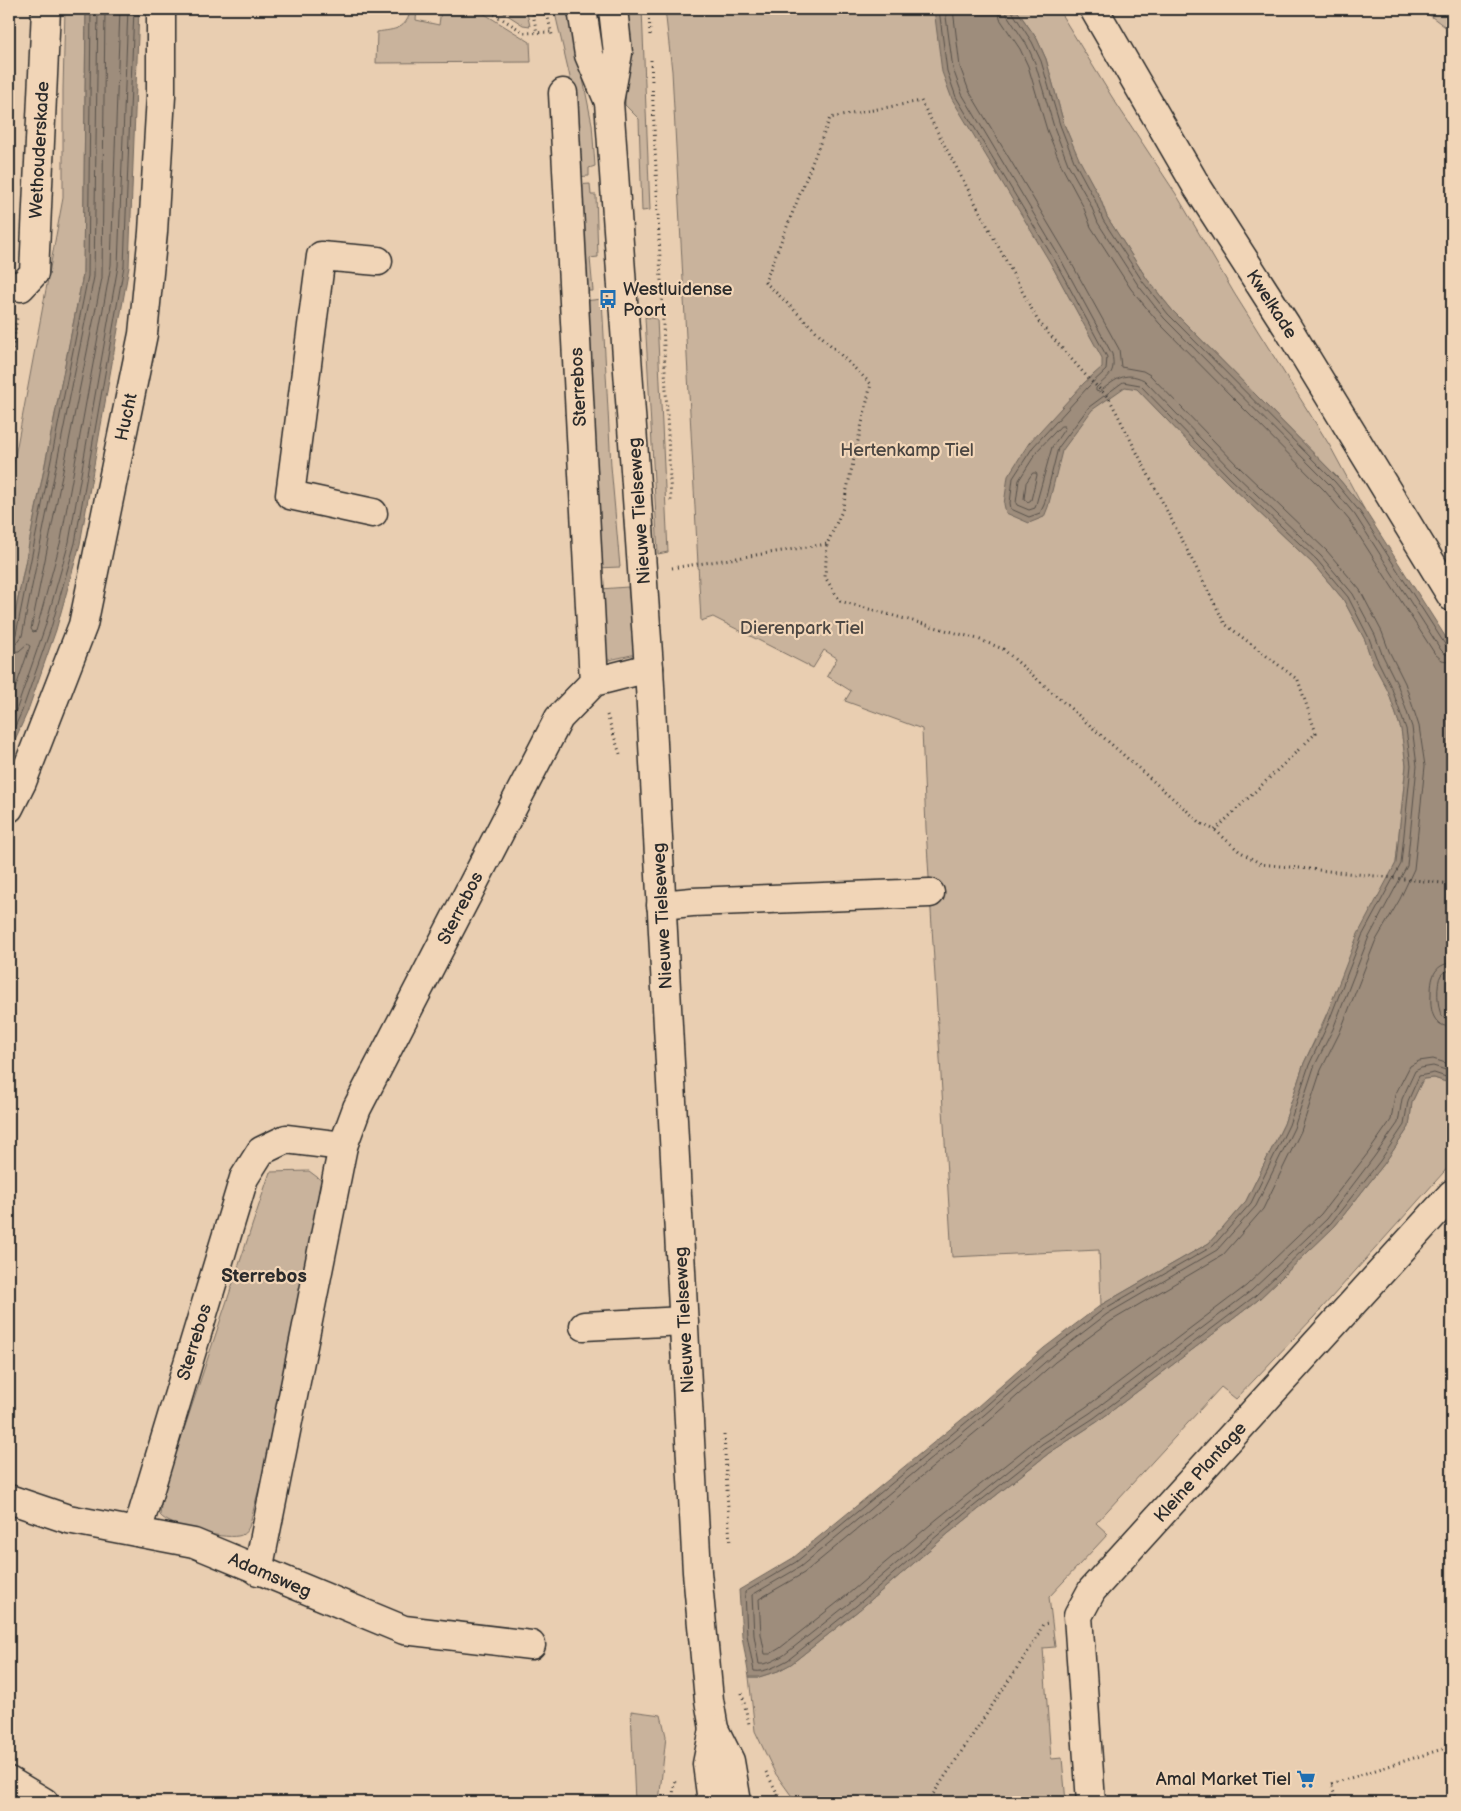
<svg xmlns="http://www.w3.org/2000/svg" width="1461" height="1811" viewBox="0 0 1461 1811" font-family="'Balsamiq Sans',sans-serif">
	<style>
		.green { fill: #c9b39c; stroke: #7a6f64 }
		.water { fill: #9e8d7c; stroke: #70665c }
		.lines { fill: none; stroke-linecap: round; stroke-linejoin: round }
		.shore { stroke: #59524b; stroke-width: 1 }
		.minor-casing { stroke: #2b2b2b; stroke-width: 31 }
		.major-casing { stroke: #2b2b2b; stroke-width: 31 }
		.path { stroke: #2b2b2b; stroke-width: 3; stroke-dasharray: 1 4; stroke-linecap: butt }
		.minor { stroke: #f1d5b7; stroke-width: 28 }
		.major { stroke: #f1d5b7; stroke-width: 28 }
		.labels { text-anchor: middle; stroke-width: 4.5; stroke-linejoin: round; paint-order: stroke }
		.street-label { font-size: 18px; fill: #2b2b2b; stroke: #f1d5b7 }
		.poi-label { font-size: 18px; fill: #2b2b2b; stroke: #f1d5b7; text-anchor: start }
		.park-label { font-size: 18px; fill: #4b4642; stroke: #f1d5b7 }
		.neighbourhood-label { font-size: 19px; font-weight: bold; fill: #2b2b2b; stroke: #f1d5b7 }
	</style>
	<rect width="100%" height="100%" fill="#e9ceb1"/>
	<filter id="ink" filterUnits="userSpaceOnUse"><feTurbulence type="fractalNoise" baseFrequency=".02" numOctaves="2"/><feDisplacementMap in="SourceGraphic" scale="10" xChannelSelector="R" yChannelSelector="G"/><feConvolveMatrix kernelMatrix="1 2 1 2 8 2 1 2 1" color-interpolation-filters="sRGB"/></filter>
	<g filter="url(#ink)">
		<g class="green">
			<polygon points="65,9 86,9 83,275 9,643 9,489 63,198 63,90"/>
			<path d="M411,9H417L416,20L439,25L441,9H480L483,13L530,42L531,62L376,63L377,32C396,29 406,30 411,9Z"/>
			<polygon points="498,9 526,9 530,26 523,25"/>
			<polygon points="554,9 569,9 592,124 595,166 589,168 589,176 575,177 570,77"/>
			<polygon points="591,9 602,9 607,52 601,57"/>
			<polygon points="623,9 642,9 650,210 642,211 639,119 625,105 626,70"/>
			<polygon points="665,9 934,9 934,13 1051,264 1102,357 1137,389 1226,481 1313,564 1343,599 1365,640 1371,659 1388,691 1401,729 1406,765 1396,863 1304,1063 1284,1124 1246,1201 1209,1243 1101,1305 1099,1250 952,1257 926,828 922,729 845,701 851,691 827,676 837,658 824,650 813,668 713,617 701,621 672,71"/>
			<polygon points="1016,9 1058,9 1112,97 1176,194 1234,293 1330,446 1364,509 1339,479 1172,310 1147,279 1107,217 1100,198 1078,159 1064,124 1046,59 1037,39"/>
			<polygon points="1421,9 1452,9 1452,32 1424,11"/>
			<polygon points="590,184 591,195 596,195 598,257 590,258 593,291 582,291 575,185"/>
			<polygon points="602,299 611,466 620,567 597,568 584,301"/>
			<polygon points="9,309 16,328 9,379"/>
			<polygon points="645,317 657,319 668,552 658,554"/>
			<polygon points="628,587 636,654 605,661 600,589"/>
			<path d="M1452,960V1025C1449,1004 1446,980 1452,960Z"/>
			<polygon points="1434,1078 1452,1084 1452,1163 1313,1318 1236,1399 1221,1387 1096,1523 1108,1534 1049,1597 1055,1647 1043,1648 1051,1759 1062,1758 1066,1802 796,1802 775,1773 755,1731 749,1677 759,1677 778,1671 791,1664 859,1610 949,1533 1049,1453 1097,1422 1258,1300 1335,1226 1384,1164 1409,1127 1412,1102 1423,1079"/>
			<path d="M309,1171L325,1183L281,1403L249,1527C246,1532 244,1535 238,1536C222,1539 169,1527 160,1515L162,1495L270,1172Z"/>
			<polygon points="631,1711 661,1715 666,1736 659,1802 635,1802"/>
		</g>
		<g class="water">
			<polygon points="86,9 139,9 129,267 80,544 56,630 27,713 9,753 9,644 83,275"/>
			<path d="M934,9H1016L1037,39L1046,59L1064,124L1079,159L1100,198L1107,217L1147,279L1172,310L1339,479L1364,509L1452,647V960C1446,981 1451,1004 1452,1026C1453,1045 1452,1065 1452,1084L1434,1078L1423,1079L1412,1102L1409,1127L1384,1164L1335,1226L1258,1300L1097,1422L1049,1453L949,1533L859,1610L791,1664L778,1671L759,1677H749L742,1636L739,1590L793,1558L977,1407L1044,1348L1101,1305L1209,1243L1246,1201L1284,1124L1304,1063L1323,1024L1358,934L1396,863L1406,765L1401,729L1388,691L1371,659L1365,640L1343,599L1313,564L1226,481L1137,389L1125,387L1092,410L1062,451L1048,507L1044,517L1029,523L1006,513L1004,504L1008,476L1029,443L1084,383L1102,367V358L1051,264L952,99L942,72Z"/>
		</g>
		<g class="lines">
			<g class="shore">
				<polyline points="105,9 102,278 31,629 33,632 36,631 38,624 61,540 111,265 120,9"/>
				<path d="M939,9L947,71L956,97L1055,261L1107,357L1106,370L1088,387L1033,447L1013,478L1010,503L1011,509L1029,517L1040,513L1044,505L1058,448L1089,407L1123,382L1140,385L1230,478L1317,560L1348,597L1369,638L1376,657L1392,689L1406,729L1411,765L1401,864L1362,936L1327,1026L1309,1065L1289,1125L1251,1203L1213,1246L1104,1309L1047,1352L980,1411L796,1562L745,1592L747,1635L754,1671C765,1673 778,1665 788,1660L856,1606L945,1529L1046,1449L1094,1418L1255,1296L1331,1223L1380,1161L1404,1125L1408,1101L1419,1076L1434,1073L1452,1079"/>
				<path d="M945,9L953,69L962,94L1060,258L1112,354C1116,374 1109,375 1096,388V391L1099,392C1114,381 1124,370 1144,380L1234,473L1321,556L1353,594L1375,635L1382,654L1398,686L1412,727L1417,766L1407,866L1368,939L1333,1029L1314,1067L1294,1128L1256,1206L1217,1250L1107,1314L1051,1357L984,1415L800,1567L752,1595L754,1635L759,1664C767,1665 777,1659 784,1655L852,1601L942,1525L1042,1444L1090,1413L1251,1291L1327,1219L1374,1157L1398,1123L1402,1099L1415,1071L1421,1068L1433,1066L1452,1072"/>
				<polyline points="953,9 960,67 969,91 1067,255 1119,349 1121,367 1143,371 1150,375 1240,468 1327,551 1360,590 1382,632 1389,651 1405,683 1419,726 1425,766 1414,869 1400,899 1375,942 1340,1032 1321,1070 1301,1131 1263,1209 1223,1255 1111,1321 1055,1362 989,1421 804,1573 759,1599 761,1634 765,1654 770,1654 780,1648 847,1595 937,1519 1038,1439 1086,1407 1246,1286 1321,1214 1368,1153 1391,1120 1395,1095 1410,1066 1419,1061 1433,1059 1452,1065"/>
				<polyline points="998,9 1000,19 1020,49 1028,66 1047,130 1062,167 1083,206 1091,227 1131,289 1159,323 1325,491 1349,520 1435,654 1442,660 1452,662"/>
				<polyline points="1006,9 1007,15 1027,45 1035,63 1054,127 1068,164 1090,203 1098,223 1138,285 1164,318 1331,486 1355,515 1441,650 1445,654 1452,655"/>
				<polyline points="1012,9 1013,13 1032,42 1041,61 1060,125 1074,161 1095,200 1103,220 1143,282 1168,314 1335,482 1360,512 1446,646 1452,649"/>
				<polygon points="1061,426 1064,426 1065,428 1052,447 1035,508 1029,510 1017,505 1016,503 1019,480 1038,450"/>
				<polygon points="1033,473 1036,473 1037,475 1031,500 1028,502 1024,499 1026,483"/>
				<polyline points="9,639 13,638 16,634 88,276 91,9"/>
				<polyline points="9,645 17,643 22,636 94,277 98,9"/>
				<polyline points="9,652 19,651 27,644 30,646 9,707"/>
				<polyline points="9,725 17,708 45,627 69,542 118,266 128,9"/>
				<polyline points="9,740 22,711 51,628 75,543 124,266 134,9"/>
				<path d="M1452,963C1433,964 1431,979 1431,995C1430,1011 1433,1027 1452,1027"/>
				<path d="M1452,970C1448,971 1444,971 1441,975C1436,982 1437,1009 1442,1016L1452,1020"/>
			</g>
			<g class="minor-casing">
				<g id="minor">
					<polyline points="1094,9 1196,185 1286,325 1452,597"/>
					<polyline points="563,93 594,682"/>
					<polyline points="9,285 21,287 34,273 46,9"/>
					<polyline points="373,513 290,495 321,256 378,261"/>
					<polyline points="9,808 22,782 83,625 143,334 153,232 161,96 161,9"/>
					<polyline points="661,905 692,902 930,893"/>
					<polyline points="343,1146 357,1108 559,718 594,682 649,668"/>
					<polyline points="584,1326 684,1321"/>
					<polyline points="9,1499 68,1519 194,1543 404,1630 531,1645"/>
					<polyline points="137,1532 244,1178 261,1151 286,1139 343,1146 258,1571"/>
					<polyline points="9,1781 44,1802"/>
					<polyline points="1091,1802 1078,1616 1092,1590 1452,1194"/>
				</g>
			</g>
			<g class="major-casing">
				<g id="major">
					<polyline points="582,9 589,55 609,102"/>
					<polyline points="613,9 618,53 609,102 649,668 697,1572 709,1700 714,1729 730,1761 737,1802"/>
					<polyline points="712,1802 707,1764 714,1729"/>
				</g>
			</g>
			<g class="path">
				<polyline points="486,9 525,33 551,32"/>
				<polyline points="532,9 537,33"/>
				<polyline points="546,9 552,35"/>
				<polyline points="649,9 650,36"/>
				<polyline points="651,60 671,501"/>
				<polyline points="9,379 17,317"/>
				<polyline points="672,568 827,544"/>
				<polyline points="607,715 620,754"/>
				<polyline points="1215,830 1316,733 1298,680 1225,624 1109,398 1089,379 1038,321 921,101 830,118 765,282 871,384 842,511 827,544 825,577 840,601 978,639 1003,649 1202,824 1215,830 1239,851 1261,864 1452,884"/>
				<polyline points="724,1435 730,1544"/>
				<polyline points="742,1693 749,1724"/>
				<polyline points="766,1772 782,1802"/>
				<polyline points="672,1802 675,1780"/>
				<polyline points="928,1802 1035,1641 1043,1624 1048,1623"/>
				<polyline points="1337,1802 1331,1784 1452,1746"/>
			</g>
			<use href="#minor" class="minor"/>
			<use href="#major" class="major"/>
		</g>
	</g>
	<defs>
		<g id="bus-bare" transform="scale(1.5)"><path d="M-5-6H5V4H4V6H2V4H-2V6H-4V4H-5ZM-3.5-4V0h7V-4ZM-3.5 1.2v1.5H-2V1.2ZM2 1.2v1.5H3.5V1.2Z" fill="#1f6fb2" stroke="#f1d5b7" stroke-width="2.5" paint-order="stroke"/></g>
		<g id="supermarket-bare" transform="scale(1.5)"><path d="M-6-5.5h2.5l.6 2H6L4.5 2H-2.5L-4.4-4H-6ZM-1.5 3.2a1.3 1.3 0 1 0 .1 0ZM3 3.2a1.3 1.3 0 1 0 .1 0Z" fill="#1f6fb2" stroke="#f1d5b7" stroke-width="2.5" paint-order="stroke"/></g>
	</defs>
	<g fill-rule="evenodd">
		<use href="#bus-bare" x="608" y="299"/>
		<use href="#supermarket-bare" x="1306" y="1779"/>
	</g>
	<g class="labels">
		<g class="street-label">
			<text transform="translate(39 150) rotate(-87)" y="6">Wethouderskade</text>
			<text transform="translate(1272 304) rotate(57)" y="6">Kwelkade</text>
			<text transform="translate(578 387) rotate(-93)" y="6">Sterrebos</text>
			<text transform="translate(126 417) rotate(-78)" y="6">Hucht</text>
			<text transform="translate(639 511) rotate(-94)" y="6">Nieuwe Tielseweg</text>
			<text transform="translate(460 908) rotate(-63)" y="6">Sterrebos</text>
			<text transform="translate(662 916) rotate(-93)" y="6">Nieuwe Tielseweg</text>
			<text transform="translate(684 1320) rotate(-93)" y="6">Nieuwe Tielseweg</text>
			<text transform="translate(194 1342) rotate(-73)" y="6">Sterrebos</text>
			<text transform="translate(1200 1472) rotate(-48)" y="6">Kleine Plantage</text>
			<text transform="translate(270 1575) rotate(23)" y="6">Adamsweg</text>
		</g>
		<g class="poi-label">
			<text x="623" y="295">Westluidense<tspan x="623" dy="21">Poort</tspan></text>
			<text x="1291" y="1785" text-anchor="end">Amal Market Tiel</text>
		</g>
		<g class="park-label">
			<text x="907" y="456">Hertenkamp Tiel</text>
			<text x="802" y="634">Dierenpark Tiel</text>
		</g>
		<g class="neighbourhood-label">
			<text x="264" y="1282">Sterrebos</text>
		</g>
	</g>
	<rect width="1461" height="1811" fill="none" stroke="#f1d5b7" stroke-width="30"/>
	<rect x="15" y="15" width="1431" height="1781" fill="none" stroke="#2b2b2b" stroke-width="2" filter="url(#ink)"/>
</svg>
